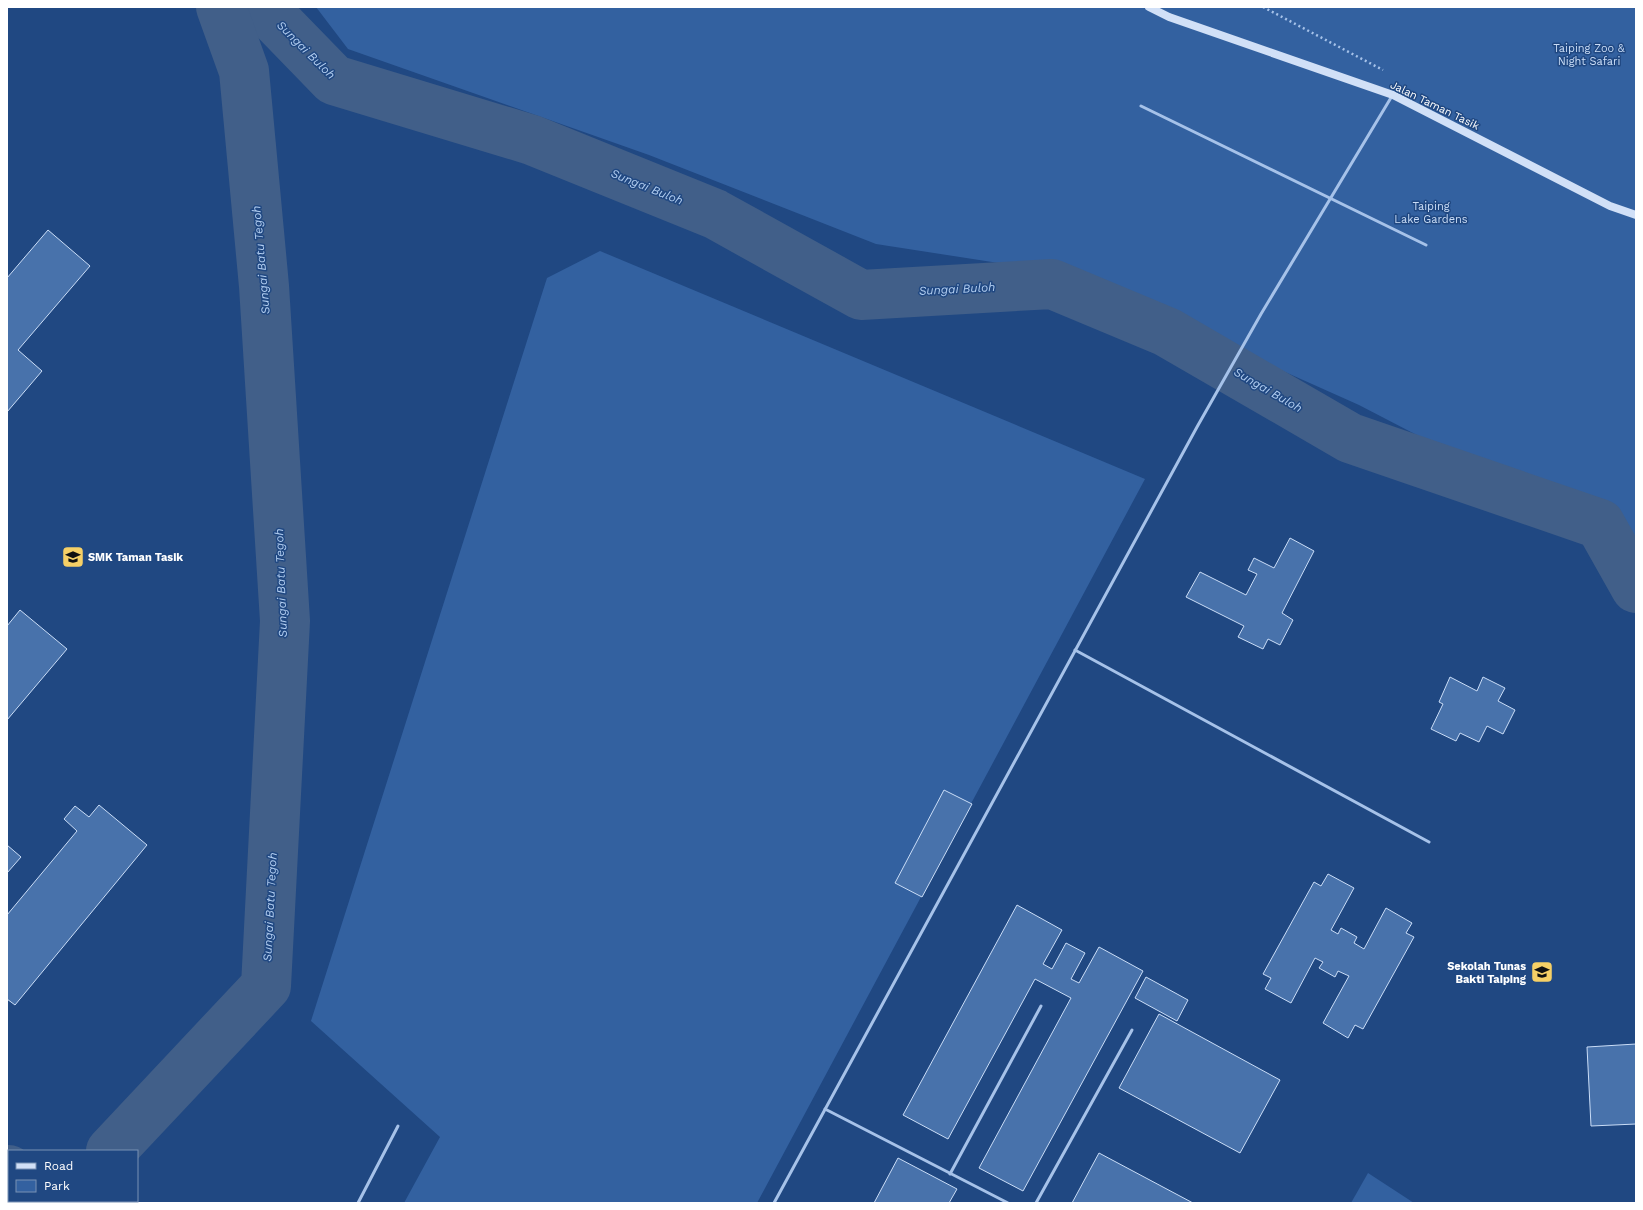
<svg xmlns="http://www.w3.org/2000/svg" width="1643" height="1210" viewBox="0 0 1643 1210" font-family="'Work Sans',sans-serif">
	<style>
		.green { fill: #3361a0 }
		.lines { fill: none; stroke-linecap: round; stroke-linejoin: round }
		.river { stroke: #415f89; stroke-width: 50 }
		.building { fill: #4872ab; stroke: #caddf7 }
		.path { stroke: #a6c2e9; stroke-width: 2.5; stroke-dasharray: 2 3; stroke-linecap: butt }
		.lane { stroke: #a6c2e9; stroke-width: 3 }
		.secondary { stroke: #d1e0f7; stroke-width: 8 }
		.labels { text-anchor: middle; stroke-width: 3; stroke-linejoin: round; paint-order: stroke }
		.park-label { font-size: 11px; fill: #caddf7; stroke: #204882 }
		.street-label { font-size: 11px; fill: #fff; stroke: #204882 }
		.poi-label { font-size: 11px; font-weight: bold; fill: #fff; stroke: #204882; text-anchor: start }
		.water-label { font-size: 12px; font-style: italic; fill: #b1cdf0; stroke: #204882 }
	</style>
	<rect width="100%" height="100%" fill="#204882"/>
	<g class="green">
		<polygon points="316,7 1636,7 1636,549 1359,405 1063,273 876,244 649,155 348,49"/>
		<polygon points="600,251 1145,479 757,1203 404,1203 440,1137 311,1021 547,278"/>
		<polygon points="1368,1173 1414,1203 1351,1203"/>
	</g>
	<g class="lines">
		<g class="river">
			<polyline points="263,7 334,80 532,140 715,214 861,295 1052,284 1167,332 1350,438 1600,524 1636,588"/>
			<polyline points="111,1151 266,986 285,621 264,286 244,71 221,7"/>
			<polyline points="7,1170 9,1170"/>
		</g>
	</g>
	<g class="building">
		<polygon points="48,230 90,266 18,350 42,371 7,412 7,278"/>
		<polygon points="1290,538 1314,551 1282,613 1293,620 1280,645 1268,639 1263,649 1238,637 1244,626 1186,597 1200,572 1246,595 1257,574 1248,570 1254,558 1274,568"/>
		<polygon points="20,610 67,649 7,720 7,626"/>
		<polygon points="1450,677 1477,691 1483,677 1505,688 1498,701 1515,710 1503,734 1487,726 1479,742 1460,733 1456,741 1431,729 1443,704 1439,702"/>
		<polygon points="944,790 972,804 922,897 895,883"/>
		<polygon points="99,805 147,845 15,1005 7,999 7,915 77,831 64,819 75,806 89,817"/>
		<polygon points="7,845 21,857 7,873"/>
		<polygon points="1328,874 1354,888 1331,930 1338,934 1341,928 1357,937 1354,943 1364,949 1386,908 1412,923 1406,933 1414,937 1363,1029 1355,1025 1348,1038 1323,1023 1349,976 1338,971 1335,977 1319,968 1323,962 1315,958 1291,1003 1265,989 1271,978 1263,974 1314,882 1321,886"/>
		<polygon points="1017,905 1062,930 1043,964 1052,969 1066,943 1085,953 1071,979 1079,983 1099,947 1143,971 1023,1191 979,1168 1071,998 1035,979 948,1139 903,1115"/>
		<polygon points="1146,977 1188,1000 1177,1021 1135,998"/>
		<polygon points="1159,1014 1280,1080 1240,1153 1119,1088"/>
		<polygon points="1636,1044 1636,1124 1591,1126 1587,1047"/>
		<polygon points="1099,1153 1193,1203 1072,1203"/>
		<polygon points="898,1158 957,1189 949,1203 874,1203"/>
	</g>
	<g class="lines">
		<polyline class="path" points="1263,7 1383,70"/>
		<g class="lane">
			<polyline points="1141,106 1426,245"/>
			<polyline points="1075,650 1429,842"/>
			<polyline points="825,1109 1008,1203"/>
			<polyline points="950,1174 1041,1006"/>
			<polyline points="358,1203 398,1126"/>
			<polyline points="774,1203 1197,427 1261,314 1392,96"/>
			<polyline points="1036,1203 1132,1030"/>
		</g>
		<polyline class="secondary" points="1149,7 1169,17 1393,95 1610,206 1636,215"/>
	</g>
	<defs>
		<g id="school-square" transform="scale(1.15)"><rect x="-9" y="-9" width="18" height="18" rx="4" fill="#f6d066" stroke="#204882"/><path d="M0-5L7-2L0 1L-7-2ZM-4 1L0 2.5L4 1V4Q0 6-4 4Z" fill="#111"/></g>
	</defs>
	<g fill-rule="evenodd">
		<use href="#school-square" x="73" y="557"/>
		<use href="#school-square" x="1542" y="972"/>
	</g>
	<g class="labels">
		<g class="park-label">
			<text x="1589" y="52">Taiping Zoo &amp;<tspan x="1589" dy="13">Night Safari</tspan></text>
			<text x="1431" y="210">Taiping<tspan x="1431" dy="13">Lake Gardens</tspan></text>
		</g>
		<g class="street-label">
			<text transform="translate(1435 105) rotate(26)" y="4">Jalan Taman Tasik</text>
		</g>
		<g class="poi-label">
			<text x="88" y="561">SMK Taman Tasik</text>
			<text x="1526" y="970" text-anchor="end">Sekolah Tunas<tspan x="1526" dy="13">Bakti Taiping</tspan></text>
		</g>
		<g class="water-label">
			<text transform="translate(306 50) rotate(45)" y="4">Sungai Buloh</text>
			<text transform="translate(647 187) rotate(22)" y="4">Sungai Buloh</text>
			<text transform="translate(261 260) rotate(-95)" y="4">Sungai Batu Tegoh</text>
			<text transform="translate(957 289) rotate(-3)" y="4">Sungai Buloh</text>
			<text transform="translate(1268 390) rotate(30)" y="4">Sungai Buloh</text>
			<text transform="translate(281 583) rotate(-92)" y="4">Sungai Batu Tegoh</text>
			<text transform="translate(270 907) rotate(-87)" y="4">Sungai Batu Tegoh</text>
		</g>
	</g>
	<rect width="1643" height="1210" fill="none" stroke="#ffffff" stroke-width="16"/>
	<rect x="8" y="1150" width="130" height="52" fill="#204882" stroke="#7991b4"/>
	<rect x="16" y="1163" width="20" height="6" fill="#d1e0f7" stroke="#7991b4"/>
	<text x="44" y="1170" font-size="12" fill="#ffffff">Road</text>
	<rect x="16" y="1180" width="20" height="12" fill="#3361a0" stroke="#7991b4"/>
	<text x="44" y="1190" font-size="12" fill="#ffffff">Park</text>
</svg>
